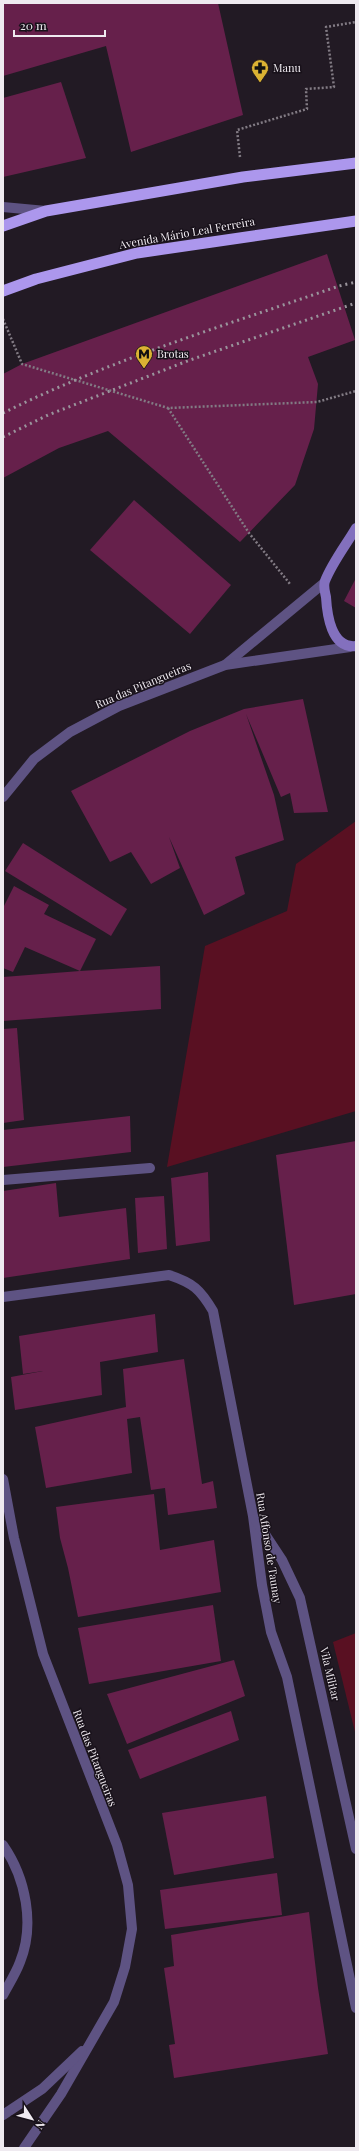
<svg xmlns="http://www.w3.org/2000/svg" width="359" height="2151" viewBox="0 0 359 2151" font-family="'Playfair Display',serif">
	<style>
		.green { fill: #591022 }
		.building { fill: #66204b }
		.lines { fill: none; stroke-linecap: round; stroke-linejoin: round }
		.path { stroke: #827b84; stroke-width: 2.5; stroke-dasharray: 2 2; stroke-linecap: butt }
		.service { stroke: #5e5383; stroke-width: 10 }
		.minor { stroke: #5e5383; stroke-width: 10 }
		.tertiary { stroke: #5e5383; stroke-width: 10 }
		.secondary { stroke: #8370be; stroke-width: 10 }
		.trunk { stroke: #ac97ed; stroke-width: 11 }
		.rail { stroke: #9a949c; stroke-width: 3; stroke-dasharray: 2 4; stroke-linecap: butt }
		.labels { text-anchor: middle; stroke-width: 3; stroke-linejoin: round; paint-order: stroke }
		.poi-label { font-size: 11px; fill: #efeaf0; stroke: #18111a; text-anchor: start }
		.street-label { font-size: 11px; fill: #efeaf0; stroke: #18111a }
	</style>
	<rect width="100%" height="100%" fill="#221a24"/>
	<g class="green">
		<polygon points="356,821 356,1111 167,1167 205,946 287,911 296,864"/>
		<polygon points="356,1633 356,1736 333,1642"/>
	</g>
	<g class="building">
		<polygon points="3,3 218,3 243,115 131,152 106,46 3,76"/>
		<polygon points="61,82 86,158 3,177 3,98"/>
		<polygon points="327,254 355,340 308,357 318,384 314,429 295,485 240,542 108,431 59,448 3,478 3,374 22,364"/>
		<polygon points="134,500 231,585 190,634 90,550"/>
		<polygon points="356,578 356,608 344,601"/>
		<polygon points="303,699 328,812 294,813 290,793 281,797 246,714 274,795 284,840 235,857 245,894 204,915 169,837 180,868 151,884 131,852 110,862 71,791 190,731 244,709"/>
		<polygon points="23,843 127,909 111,936 5,871"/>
		<polygon points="14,886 49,905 44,914 96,939 80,971 160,966 161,1009 3,1021 3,977 80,971 25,947 13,972 3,968 3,908"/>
		<polygon points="17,1028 24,1120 3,1123 3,1029"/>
		<polygon points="130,1116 131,1152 3,1167 3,1130"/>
		<polygon points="356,1141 356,1294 294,1305 276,1155"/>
		<polygon points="208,1172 210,1241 176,1246 171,1178"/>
		<polygon points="56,1183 59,1217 126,1208 130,1259 3,1278 3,1191"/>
		<polygon points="164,1196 167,1249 138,1253 135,1198"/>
		<polygon points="155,1314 158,1352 100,1362 102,1395 15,1410 11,1377 43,1371 23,1374 19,1336"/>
		<polygon points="184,1359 202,1484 213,1481 217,1508 168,1515 165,1488 151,1490 140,1417 127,1419 132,1473 46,1488 35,1427 126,1407 123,1369"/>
		<polygon points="154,1494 160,1550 214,1540 221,1592 78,1617 68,1568 60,1538 56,1507"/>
		<polygon points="213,1605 221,1661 89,1684 78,1628"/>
		<polygon points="234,1660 245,1696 127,1744 107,1694"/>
		<polygon points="231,1711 239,1740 140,1779 128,1750"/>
		<polygon points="266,1796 274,1858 174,1875 162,1813"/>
		<polygon points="277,1873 282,1915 165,1929 160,1890"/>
		<polygon points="309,1912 318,1988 328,2054 174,2078 169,2045 175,2044 164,1968 174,1966 171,1935"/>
	</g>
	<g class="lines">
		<g class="path">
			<polyline points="240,157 237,130 307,109 306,89 334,87 326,27 356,22"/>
			<polyline points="3,319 22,364 168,408 317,402 356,391"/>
			<polyline points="168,408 249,533 290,584"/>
		</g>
		<g class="service">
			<polyline points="3,207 46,211"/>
			<polyline points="3,1180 150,1168"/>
			<path d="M3,1845C26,1878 35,1925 20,1962C16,1973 9,1984 3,1995"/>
		</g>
		<g class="minor">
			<path d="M3,1297L169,1275C193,1283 200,1289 213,1311L253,1516L262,1585L271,1632L287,1677L356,2008"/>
			<polyline points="255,1519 282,1560 300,1598 356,1849"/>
		</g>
		<g class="tertiary">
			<polyline points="225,665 324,583"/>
			<polyline points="3,797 34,759 70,732 119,706 225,665 350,647"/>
			<polyline points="3,1479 14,1538 43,1654 117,1845 128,1885 132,1929 125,1967 114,2002 61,2094 24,2148"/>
			<polyline points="3,2115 42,2089 82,2051"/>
		</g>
		<path class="secondary" d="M356,528C346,545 332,563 325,581C323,586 325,592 326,597C327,614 331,649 356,646"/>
		<g class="trunk">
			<polyline points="3,226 46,211 243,177 356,163"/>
			<polyline points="3,291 36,279 137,253 356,221"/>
		</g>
		<g class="rail">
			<path d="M3,413C110,360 226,325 339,286L356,282"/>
			<polyline points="3,437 48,415 190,360 356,303"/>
		</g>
	</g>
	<defs>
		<g id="pharmacy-pin" transform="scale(0.9)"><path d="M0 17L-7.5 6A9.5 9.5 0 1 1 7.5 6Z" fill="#dbb233" stroke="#18111a"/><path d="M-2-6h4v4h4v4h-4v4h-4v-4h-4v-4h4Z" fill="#111"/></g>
		<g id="metro-pin" transform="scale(0.9)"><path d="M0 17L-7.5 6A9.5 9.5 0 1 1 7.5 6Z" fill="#dbb233" stroke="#18111a"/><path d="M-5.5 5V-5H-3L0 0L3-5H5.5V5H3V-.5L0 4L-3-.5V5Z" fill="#111"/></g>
	</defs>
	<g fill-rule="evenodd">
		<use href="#pharmacy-pin" x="260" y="68"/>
		<use href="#metro-pin" x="144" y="354"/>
	</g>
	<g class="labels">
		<g class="poi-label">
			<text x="273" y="72">Manu</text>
			<text x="157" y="358">Brotas</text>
		</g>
		<g class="street-label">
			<text transform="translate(187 233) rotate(-10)" y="4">Avenida Mário Leal Ferreira</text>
			<text transform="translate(143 685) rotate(-23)" y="4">Rua das Pitangueiras</text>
			<text transform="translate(269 1548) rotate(81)" y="4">Rua Affonso de Taunay</text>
			<text transform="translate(330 1674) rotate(77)" y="4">Vila Militar</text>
			<text transform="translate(95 1758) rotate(69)" y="4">Rua das Pitangueiras</text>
		</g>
	</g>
	<rect width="359" height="2151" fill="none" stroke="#efeaf0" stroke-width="8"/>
	<g transform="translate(32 2119) rotate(126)" stroke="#18111a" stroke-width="3" paint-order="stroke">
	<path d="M0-3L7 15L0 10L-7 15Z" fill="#efeaf0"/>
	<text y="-6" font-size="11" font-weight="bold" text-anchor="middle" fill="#efeaf0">N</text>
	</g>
	<path d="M14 30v6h91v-6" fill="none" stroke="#efeaf0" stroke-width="2"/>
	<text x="20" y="30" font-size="12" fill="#efeaf0" stroke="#18111a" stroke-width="3" paint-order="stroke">20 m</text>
</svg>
